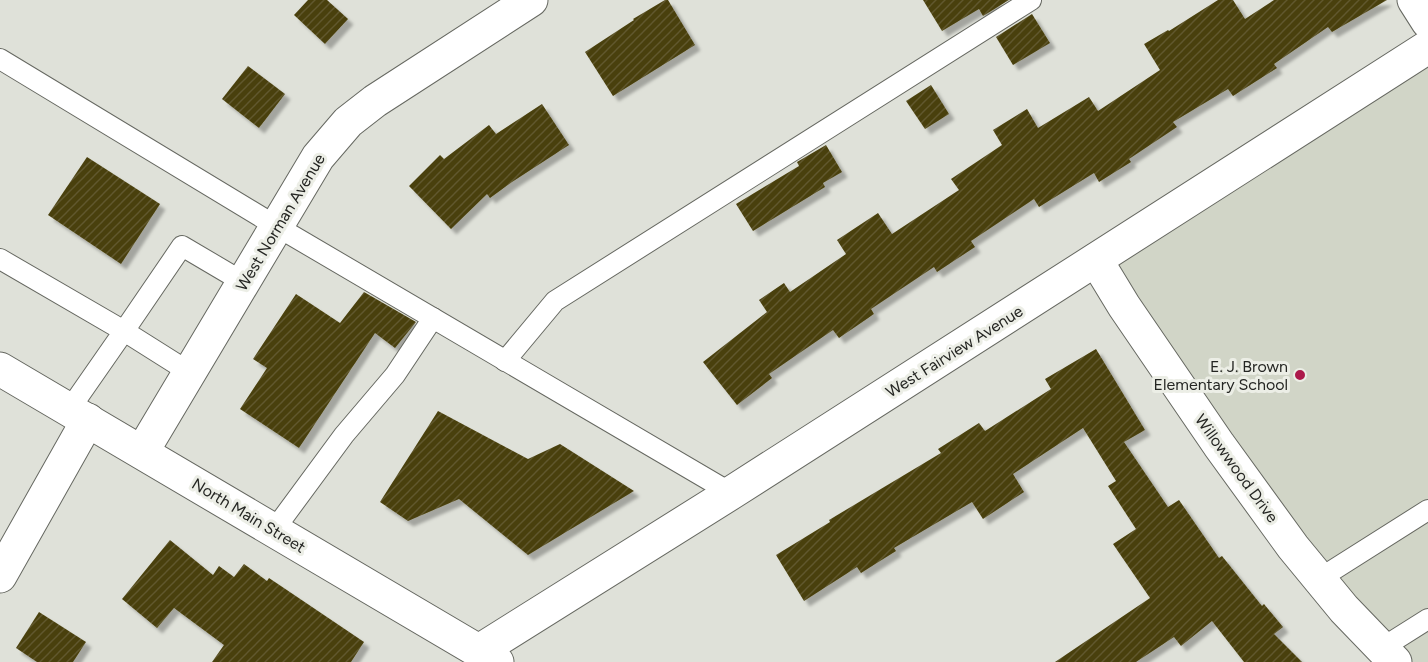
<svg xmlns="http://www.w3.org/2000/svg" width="1428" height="662" viewBox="0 0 1428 662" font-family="Figtree,sans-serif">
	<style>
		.built { fill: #d1d5c7 }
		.building { fill: url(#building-hatch); filter: url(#shadow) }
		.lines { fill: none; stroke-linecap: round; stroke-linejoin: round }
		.lane-casing { stroke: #666861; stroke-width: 22 }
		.street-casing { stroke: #666861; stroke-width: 35 }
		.secondary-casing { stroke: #666861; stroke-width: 35 }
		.primary-casing { stroke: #666861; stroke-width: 35 }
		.lane { stroke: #fff; stroke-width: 20 }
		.street { stroke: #fff; stroke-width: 33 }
		.secondary { stroke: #fff; stroke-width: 33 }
		.primary { stroke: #fff; stroke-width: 33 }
		.poi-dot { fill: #ac194a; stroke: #eceee6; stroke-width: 2 }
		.labels { text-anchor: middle; stroke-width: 6; stroke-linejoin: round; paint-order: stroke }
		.street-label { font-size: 16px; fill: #252623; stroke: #eceee6 }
		.poi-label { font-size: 16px; fill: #252623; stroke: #eceee6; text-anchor: end }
	</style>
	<defs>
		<pattern id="building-hatch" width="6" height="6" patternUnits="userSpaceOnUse" patternTransform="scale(1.5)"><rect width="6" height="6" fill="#493f0b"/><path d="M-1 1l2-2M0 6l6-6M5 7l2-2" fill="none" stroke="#60582f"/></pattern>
		<filter id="shadow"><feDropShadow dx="5.5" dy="5.5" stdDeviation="1.5" flood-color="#0004"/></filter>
	</defs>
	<rect width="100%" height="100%" fill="#dfe1d9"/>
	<polygon class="built" points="1428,47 1428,662 1395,662 1096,260"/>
	<g class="building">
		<polygon points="308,0 327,0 348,19 325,44 294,15"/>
		<polygon points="665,0 668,0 695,45 613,96 585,52 634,20 633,19"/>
		<polygon points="923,0 1009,0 983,16 979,9 942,31"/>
		<polygon points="1218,0 1233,0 1245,19 1274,0 1387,0 1332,32 1328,27 1274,64 1277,68 1233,96 1228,89 1173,122 1177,127 1129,159 1131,162 1099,182 1094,173 1039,207 1034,199 971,241 975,247 937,272 934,267 871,309 874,314 839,338 833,330 769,374 772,378 737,405 703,362 767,312 759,300 784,283 790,292 846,254 837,240 878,213 892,234 959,190 951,179 1002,145 993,130 1027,109 1038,128 1089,97 1098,111 1160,70 1144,44 1168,30 1169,31"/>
		<polygon points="1032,14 1050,43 1013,65 996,37"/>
		<polygon points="248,66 285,94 259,128 222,99"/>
		<polygon points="931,85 949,114 925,129 906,101"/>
		<polygon points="542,104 569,145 512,182 490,198 487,194 451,229 409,186 440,155 444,159 489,125 496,134"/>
		<polygon points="826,145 842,172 823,183 825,187 753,231 736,204 799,166 797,162"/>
		<polygon points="87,157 160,204 121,264 48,215"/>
		<polygon points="364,292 416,322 395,348 375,333 299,448 240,409 267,368 253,359 296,294 340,323"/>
		<polygon points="1096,349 1145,430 1124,442 1168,507 1179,500 1219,558 1222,556 1262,606 1264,604 1283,627 1274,634 1302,662 1244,662 1212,621 1181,646 1174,637 1136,662 1055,662 1150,598 1113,544 1136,529 1108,486 1116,481 1083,428 1013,474 1024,492 983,519 972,502 894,548 896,551 861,573 857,567 804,601 776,555 830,522 829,520 941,453 938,449 979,423 985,431 1051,389 1045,379"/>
		<polygon points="438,411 528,459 560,444 634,491 528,555 459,499 408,521 380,502"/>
		<polygon points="170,540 213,575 219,566 234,577 244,564 267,581 269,578 364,642 351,662 212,662 224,645 174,608 157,628 122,599"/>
		<polygon points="39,612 86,642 73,662 37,662 16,648"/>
	</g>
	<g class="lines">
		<g class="lane-casing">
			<g id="lane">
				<polyline points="0,59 276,226 731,493"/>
				<polyline points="0,259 124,331 69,410"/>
				<polyline points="505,361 555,301 1031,0"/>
				<polyline points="189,372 124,331 182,246 243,282"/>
				<polyline points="274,530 344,435 395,375 433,318"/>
				<polyline points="1319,579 1428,510"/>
				<polyline points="1382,648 1428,619"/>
			</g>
		</g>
		<g class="street-casing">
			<g id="street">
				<polyline points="1414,0 1428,22"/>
				<polyline points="1096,260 1124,306 1219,445 1293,547 1344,609 1395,662"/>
				<polyline points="142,452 318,157 348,122 375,101 531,0"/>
				<polyline points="0,576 88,420"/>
			</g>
		</g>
		<g class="secondary-casing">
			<polyline id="secondary" points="479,651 731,493 1428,47"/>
		</g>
		<g class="primary-casing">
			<polyline id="primary" points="0,369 497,662"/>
		</g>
		<use href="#lane" class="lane"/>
		<use href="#street" class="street"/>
		<use href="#secondary" class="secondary"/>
		<use href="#primary" class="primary"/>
	</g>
	<circle class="poi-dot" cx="1300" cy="375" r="6"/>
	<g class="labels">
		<g class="street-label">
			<text transform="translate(280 222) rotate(-59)" y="6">West Norman Avenue</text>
			<text transform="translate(954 351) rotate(-32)" y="6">West Fairview Avenue</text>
			<text transform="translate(1237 468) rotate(54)" y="6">Willowwood Drive</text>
			<text transform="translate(249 515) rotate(31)" y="6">North Main Street</text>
		</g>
		<g class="poi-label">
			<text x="1288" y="372">E. J. Brown<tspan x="1288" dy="18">Elementary School</tspan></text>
		</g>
	</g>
</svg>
